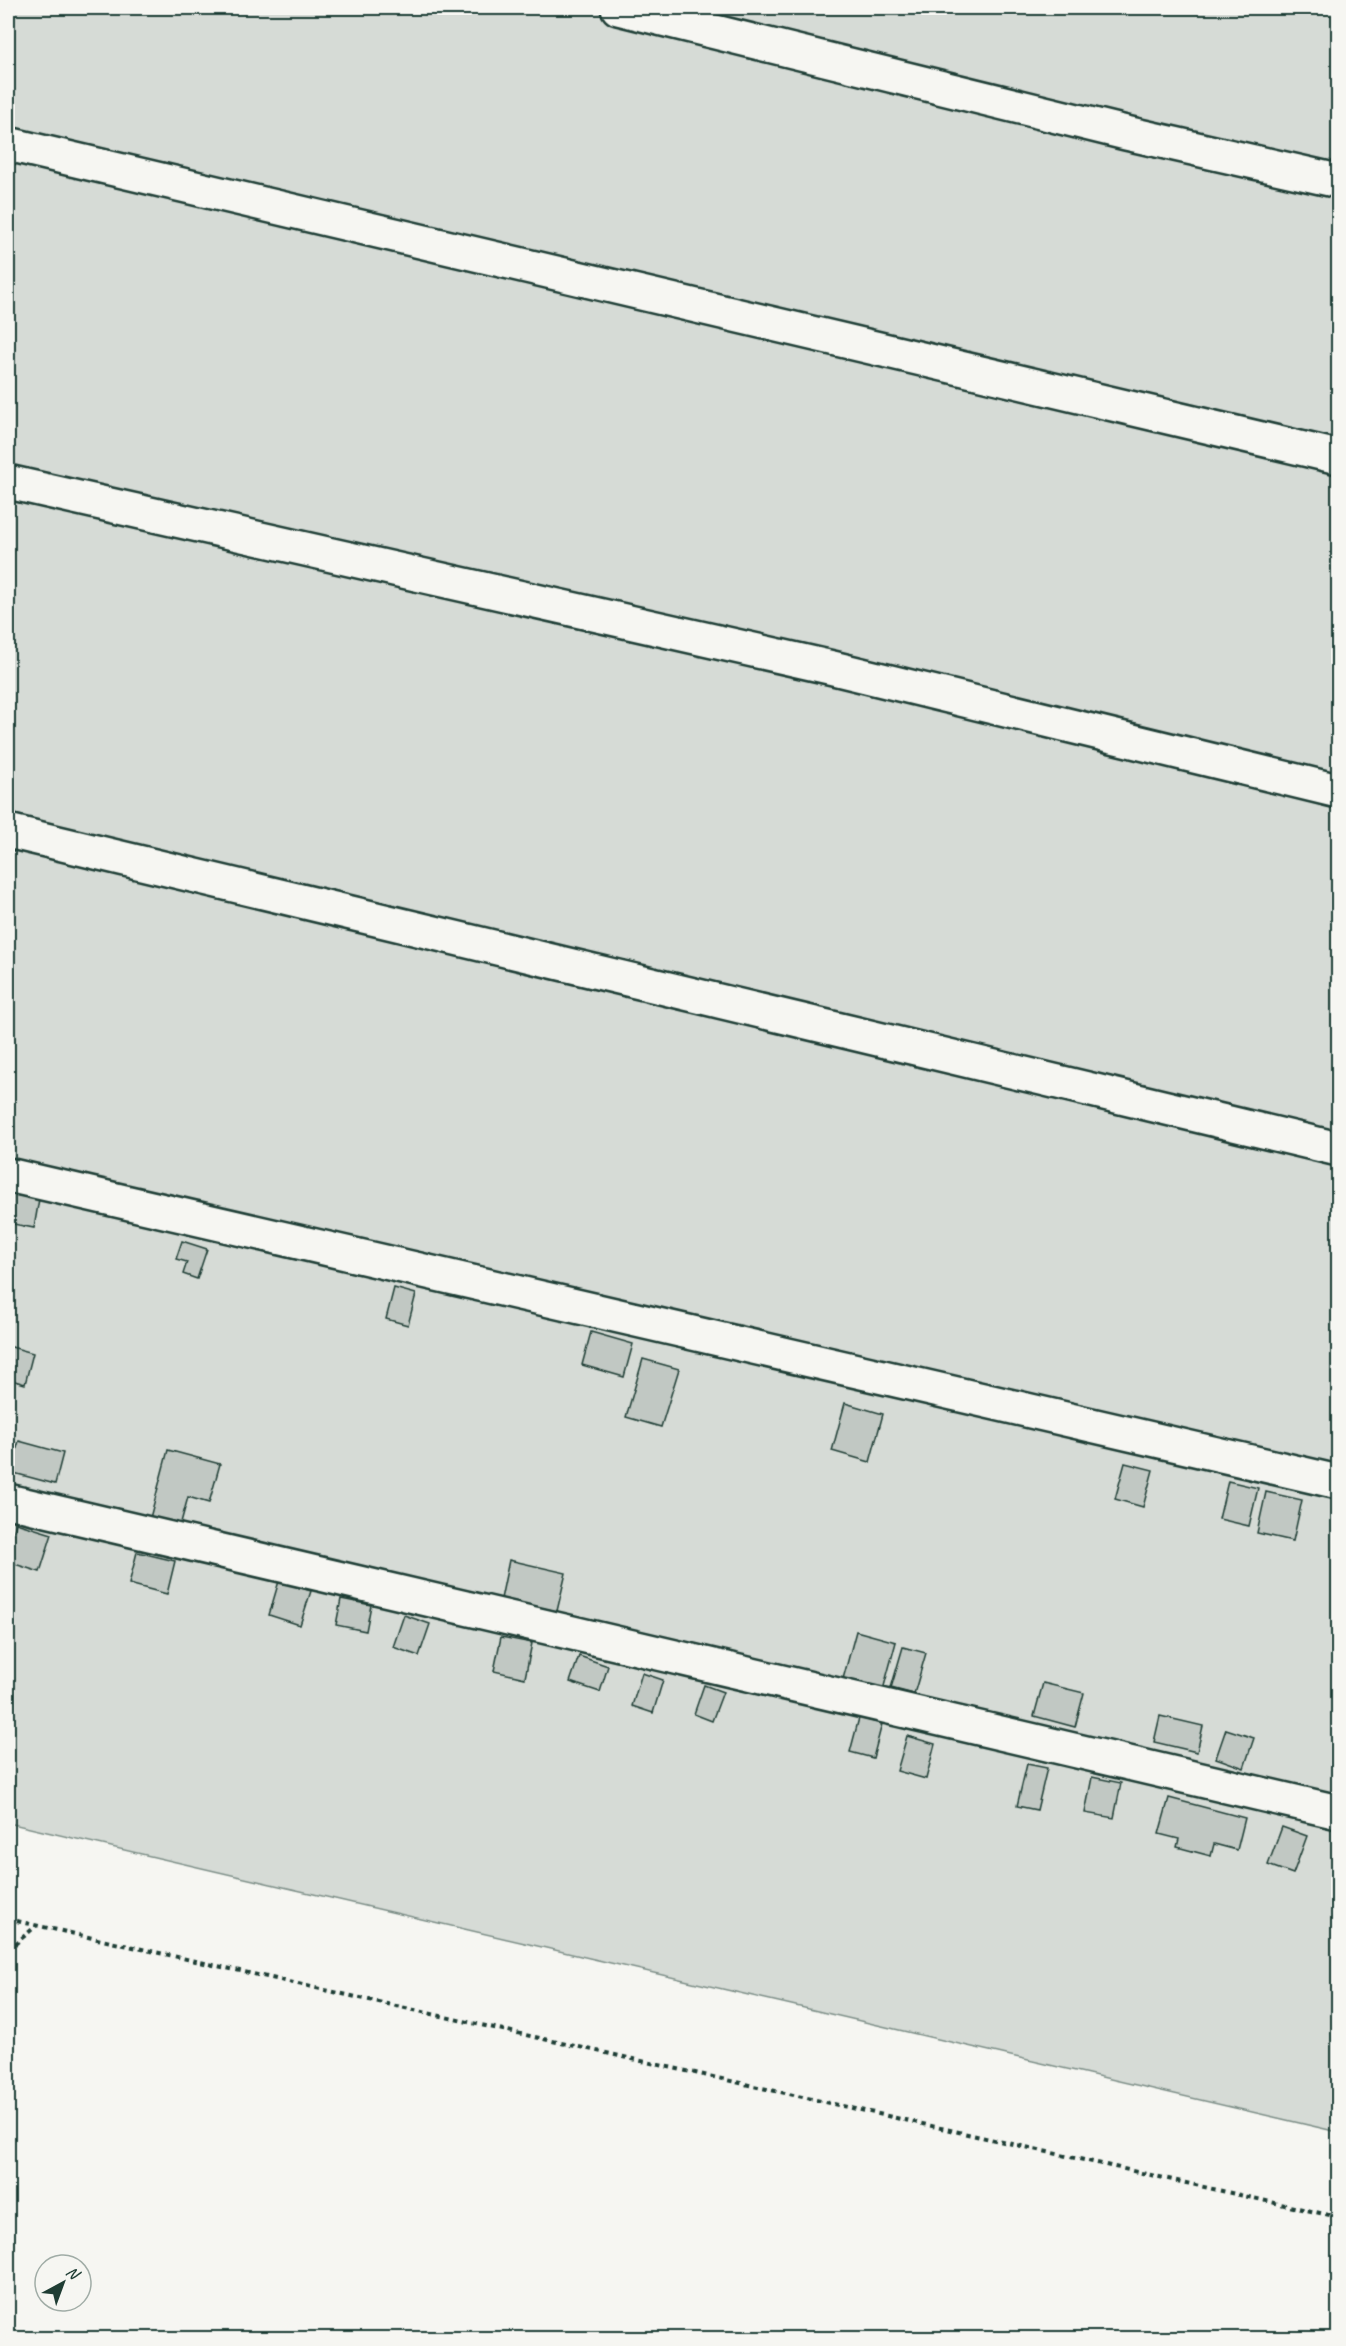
<svg xmlns="http://www.w3.org/2000/svg" width="1346" height="2346" viewBox="0 0 1346 2346" font-family="Caveat,sans-serif">
	<style>
		.green { fill: #d6dbd6; stroke: #7a8c85; stroke-width: 1.5 }
		.building { fill: #c1c8c3; stroke: #1f3d34; stroke-width: 1.5 }
		.lines { fill: none; stroke-linecap: round; stroke-linejoin: round }
		.minor-casing { stroke: #1f3d34; stroke-width: 38 }
		.path { stroke: #1f3d34; stroke-width: 4; stroke-dasharray: 4.5 4.5; stroke-linecap: butt }
		.minor { stroke: #f6f6f2; stroke-width: 33 }
	</style>
	<rect width="100%" height="100%" fill="#f6f6f2"/>
	<filter id="ink" filterUnits="userSpaceOnUse"><feTurbulence type="fractalNoise" baseFrequency=".0167" numOctaves="2"/><feDisplacementMap in="SourceGraphic" scale="12" xChannelSelector="R" yChannelSelector="G"/><feConvolveMatrix kernelMatrix="1 2 1 2 8 2 1 2 1" color-interpolation-filters="sRGB"/></filter>
	<g filter="url(#ink)">
		<polygon class="green" points="8,8 1338,8 1338,2132 8,1823"/>
		<g class="building">
			<polygon points="8,1194 39,1199 34,1228 8,1223"/>
			<polygon points="182,1241 207,1249 197,1279 183,1274 187,1262 176,1259"/>
			<polygon points="394,1288 416,1294 408,1325 386,1319"/>
			<polygon points="591,1332 633,1344 624,1377 582,1365"/>
			<polygon points="8,1346 33,1353 25,1384 8,1379"/>
			<polygon points="643,1359 679,1369 661,1427 626,1417"/>
			<polygon points="845,1403 883,1414 870,1462 832,1451"/>
			<polygon points="19,1441 63,1453 55,1484 10,1472"/>
			<polygon points="168,1450 220,1464 209,1503 188,1497 180,1526 150,1518"/>
			<polygon points="1125,1463 1153,1470 1143,1507 1115,1499"/>
			<polygon points="1228,1481 1258,1488 1249,1526 1219,1519"/>
			<polygon points="1266,1492 1302,1500 1293,1541 1257,1533"/>
			<polygon points="16,1523 52,1534 40,1572 8,1562 8,1552"/>
			<polygon points="137,1552 175,1561 167,1594 129,1584"/>
			<polygon points="509,1560 566,1573 557,1611 501,1599"/>
			<polygon points="279,1581 311,1591 300,1625 269,1615"/>
			<polygon points="341,1599 371,1605 366,1631 336,1625"/>
			<polygon points="404,1615 430,1624 419,1656 393,1647"/>
			<polygon points="856,1631 896,1642 883,1690 843,1679"/>
			<polygon points="501,1637 532,1643 525,1678 494,1671"/>
			<polygon points="903,1647 926,1653 914,1694 891,1688"/>
			<polygon points="579,1656 608,1666 600,1692 570,1682"/>
			<polygon points="642,1673 663,1680 653,1713 632,1706"/>
			<polygon points="1043,1683 1084,1693 1075,1727 1034,1716"/>
			<polygon points="704,1685 723,1692 712,1721 694,1714"/>
			<polygon points="1160,1716 1203,1726 1197,1752 1154,1742"/>
			<polygon points="859,1718 882,1724 873,1758 850,1752"/>
			<polygon points="1226,1729 1254,1738 1244,1768 1216,1758"/>
			<polygon points="907,1736 935,1744 926,1779 897,1771"/>
			<polygon points="1027,1764 1047,1768 1037,1810 1017,1806"/>
			<polygon points="1092,1777 1121,1783 1114,1818 1085,1813"/>
			<polygon points="1169,1798 1245,1818 1237,1850 1214,1844 1211,1856 1177,1847 1179,1839 1159,1834"/>
			<polygon points="1282,1827 1307,1836 1293,1874 1268,1865"/>
		</g>
		<g class="lines">
			<g class="minor-casing">
				<g id="minor">
					<polyline points="618,8 1126,133 1338,181"/>
					<polyline points="8,144 1338,457"/>
					<polyline points="8,482 833,668 1338,791"/>
					<polyline points="8,831 1338,1149"/>
					<polyline points="8,1175 1338,1482"/>
					<polyline points="8,1501 1338,1812"/>
				</g>
			</g>
			<g class="path">
				<polyline points="8,1919 1338,2217"/>
				<polyline points="8,1950 36,1926"/>
			</g>
			<use href="#minor" class="minor"/>
		</g>
	</g>
	<rect width="1346" height="2346" fill="none" stroke="#f6f6f2" stroke-width="30"/>
	<rect x="15" y="15" width="1316" height="2316" fill="none" stroke="#1f3d34" stroke-width="2" filter="url(#ink)"/>
	<g transform="translate(63 2283) rotate(41)"><circle r="28" fill="#f6f6f2" stroke="#a0aca6" stroke-width="1.5"/>
	<path d="M0-4.5L10 22L0 15L-10 22Z" fill="#1f3d34"/>
	<text y="-9" font-size="16" font-weight="bold" text-anchor="middle" fill="#1f3d34">N</text>
	</g>
</svg>
